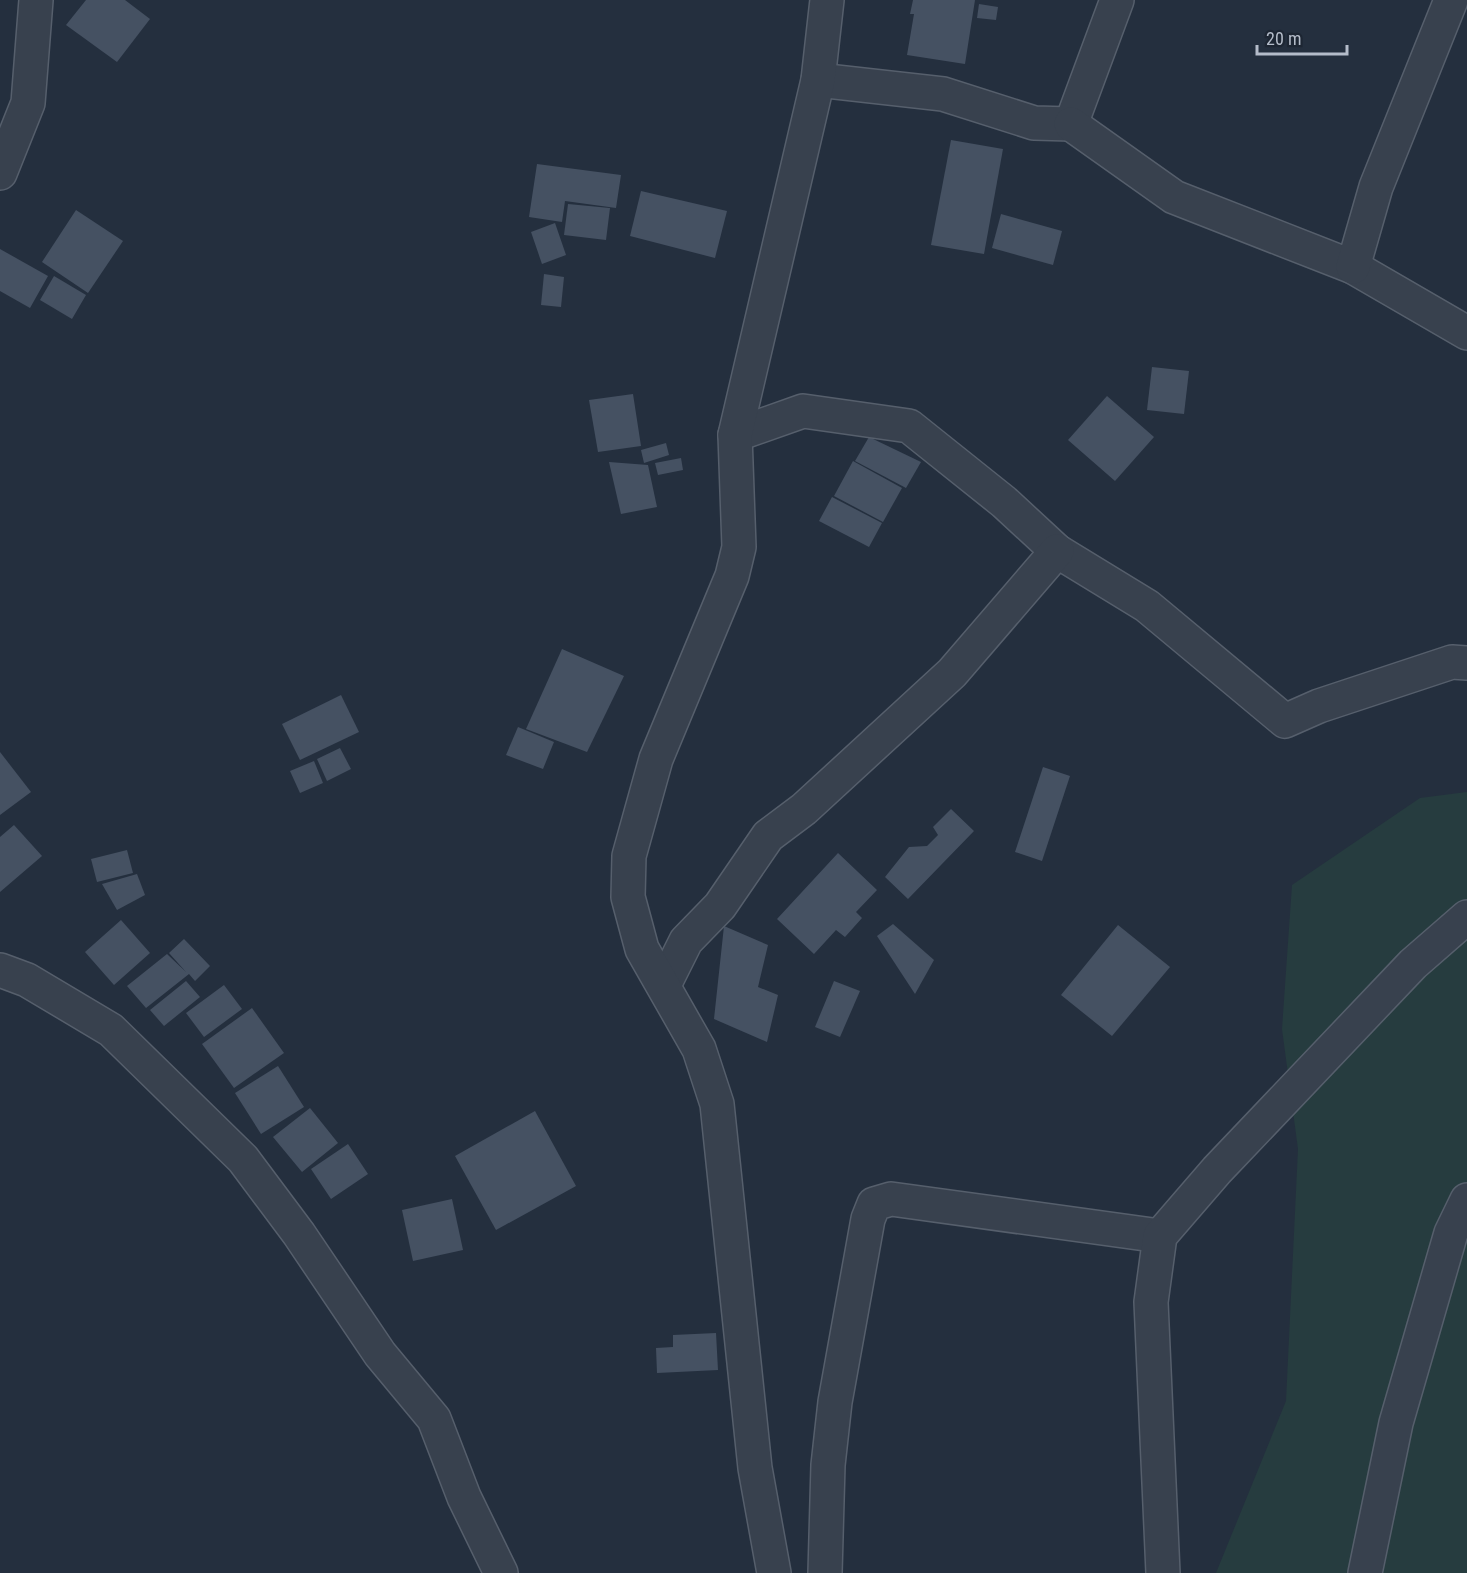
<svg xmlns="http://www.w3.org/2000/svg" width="1467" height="1573" viewBox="0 0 1467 1573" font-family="'Roboto Condensed',sans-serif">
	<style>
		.green { fill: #263c3f }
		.building { fill: #455162 }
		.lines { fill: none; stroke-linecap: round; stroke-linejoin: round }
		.minor-casing { stroke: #565f6c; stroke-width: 36 }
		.minor { stroke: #38414e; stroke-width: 33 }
	</style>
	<rect width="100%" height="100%" fill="#242f3e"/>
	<polygon class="green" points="1467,792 1467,1573 1216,1573 1286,1401 1298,1149 1282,1029 1292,885 1420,798"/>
	<g class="building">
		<polygon points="86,0 125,0 150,19 117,62 66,25"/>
		<polygon points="913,0 975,0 965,64 907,55 914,14 910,14"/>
		<polygon points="979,4 998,7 996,20 977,18"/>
		<polygon points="951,140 1003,149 984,254 931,245"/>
		<polygon points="537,164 621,175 616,208 565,201 562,222 529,217"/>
		<polygon points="641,191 727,211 715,258 630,236"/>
		<polygon points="568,204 610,208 606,240 564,235"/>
		<polygon points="76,210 123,241 88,293 42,262"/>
		<polygon points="1001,214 1062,231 1053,265 992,248"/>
		<polygon points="555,223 566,255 542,264 531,232"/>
		<polygon points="0,249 48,276 30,308 0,291"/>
		<polygon points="544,274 564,277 561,307 541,305"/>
		<polygon points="54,276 86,295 72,319 40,300"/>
		<polygon points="1152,367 1189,371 1184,414 1147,410"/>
		<polygon points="633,394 641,446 598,452 589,400"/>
		<polygon points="1107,396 1154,437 1115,481 1068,440"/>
		<polygon points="869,437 921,462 906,488 855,461"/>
		<polygon points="666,443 669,455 644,463 641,450"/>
		<polygon points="681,458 683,470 658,475 655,463"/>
		<polygon points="853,461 902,488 883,522 834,496"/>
		<polygon points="609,462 648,465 657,507 621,514"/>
		<polygon points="832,497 882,523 869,547 819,521"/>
		<polygon points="562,649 624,676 587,752 526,729"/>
		<polygon points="341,695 359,732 300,760 282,724"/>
		<polygon points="518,727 554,742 543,769 506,755"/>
		<polygon points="340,748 351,769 327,781 317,759"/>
		<polygon points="0,752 31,792 0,815"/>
		<polygon points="314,761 323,783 300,793 290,771"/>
		<polygon points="1043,767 1070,776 1042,861 1015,852"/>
		<polygon points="951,809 974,831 908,899 885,877 909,847 927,846 938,835 933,827"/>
		<polygon points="14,825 42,856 0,892 0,837"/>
		<polygon points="127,850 133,873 97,882 91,859"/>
		<polygon points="838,853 877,890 856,912 862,918 845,937 836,930 814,954 777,919"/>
		<polygon points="137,874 145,895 117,910 102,884"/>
		<polygon points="121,920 150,953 114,985 85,952"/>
		<polygon points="893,924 934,960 915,994 877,936"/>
		<polygon points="1118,925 1170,967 1112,1036 1061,995"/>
		<polygon points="724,926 768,945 758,987 778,995 767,1042 714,1019"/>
		<polygon points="184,939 210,966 195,981 189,974 146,1008 127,986 167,954 186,972 169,953"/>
		<polygon points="186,981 200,997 164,1026 150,1010"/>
		<polygon points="834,981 860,991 840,1037 815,1027"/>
		<polygon points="224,985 242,1009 204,1037 186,1013"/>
		<polygon points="252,1008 284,1053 234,1088 202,1044"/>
		<polygon points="278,1066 304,1107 261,1134 235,1093"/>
		<polygon points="310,1108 338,1143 302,1172 273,1137"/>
		<polygon points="535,1111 576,1186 496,1230 455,1156"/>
		<polygon points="348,1144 368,1174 331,1199 311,1169"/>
		<polygon points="452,1199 463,1250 413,1261 402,1210"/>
		<polygon points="716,1333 718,1370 657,1373 656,1348 673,1347 673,1335"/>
	</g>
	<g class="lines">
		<g class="minor-casing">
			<g id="minor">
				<polyline points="818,80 943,94 1034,123 1071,124 1117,0"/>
				<polyline points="1071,124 1174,197 1353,267 1467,333"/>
				<polyline points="0,173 28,103 36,0"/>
				<polyline points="1353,267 1376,187 1451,0"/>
				<polyline points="735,435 803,411 909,426 1004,502 1057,551 1147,606 1285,721 1319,706 1452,662 1467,663"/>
				<polyline points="0,970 27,980 111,1030 243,1159 299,1234 380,1354 434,1419 464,1497 501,1573"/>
				<polyline points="664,985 686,941 720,906 768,836 804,809 952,673 1057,551"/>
				<polyline points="774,1573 755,1468 717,1104 699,1049 642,949 628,897 629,856 656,759 732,576 739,547 735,435 818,80 827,0"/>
				<polyline points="825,1573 828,1465 835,1402 868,1219 874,1204 891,1199 1160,1236"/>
				<polyline points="1163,1573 1151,1302 1160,1236 1217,1170 1413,964 1467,917"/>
				<polyline points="1365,1573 1396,1423 1451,1233 1467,1200"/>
			</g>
		</g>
		<use href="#minor" class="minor"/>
	</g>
	<path d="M1257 45v9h90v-9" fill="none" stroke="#b4bcc9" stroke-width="3"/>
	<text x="1266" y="45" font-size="18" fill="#b4bcc9" stroke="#1d2633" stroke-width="4.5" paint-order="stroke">20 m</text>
</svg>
